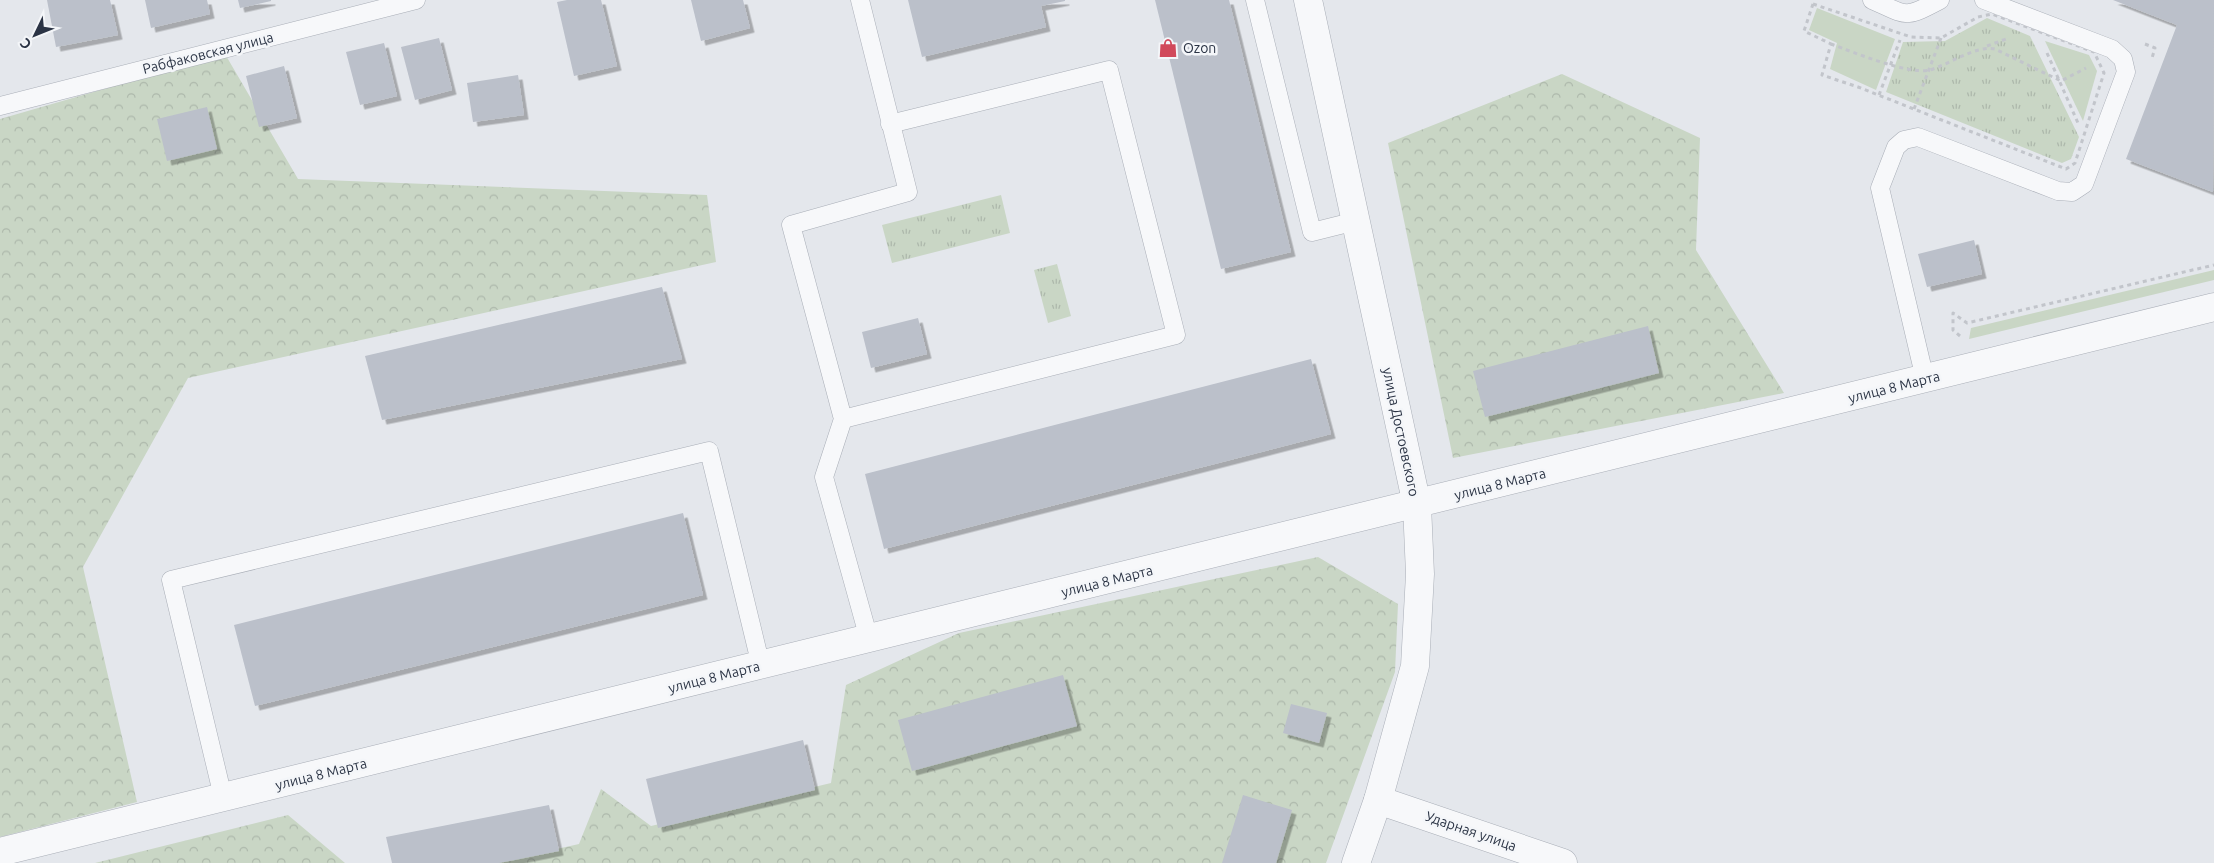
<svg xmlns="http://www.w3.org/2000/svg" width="2214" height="863" viewBox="0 0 2214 863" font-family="Ubuntu,sans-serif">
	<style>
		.green { fill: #c9d6c5 }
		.forest { fill: url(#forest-crowns) }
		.park { fill: url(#park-tufts) }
		.building { fill: #bbc0ca; filter: url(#shadow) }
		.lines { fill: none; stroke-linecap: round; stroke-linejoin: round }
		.lane-casing { stroke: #a9aeb7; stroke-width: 19 }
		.street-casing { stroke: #a9aeb7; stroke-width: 29 }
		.path { stroke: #c2c5cb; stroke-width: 3; stroke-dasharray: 4 4; stroke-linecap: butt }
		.lane { stroke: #f7f8fa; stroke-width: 18 }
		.street { stroke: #f7f8fa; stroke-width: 28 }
		.labels { text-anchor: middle; stroke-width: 5; stroke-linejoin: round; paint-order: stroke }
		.poi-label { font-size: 14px; fill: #2b3445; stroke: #f4f6f9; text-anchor: start }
		.street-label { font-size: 14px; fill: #2b3445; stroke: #f4f6f9 }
	</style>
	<defs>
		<pattern id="forest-crowns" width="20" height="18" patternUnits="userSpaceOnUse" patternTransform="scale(1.25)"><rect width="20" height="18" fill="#c9d6c5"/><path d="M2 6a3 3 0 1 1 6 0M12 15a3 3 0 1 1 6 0" fill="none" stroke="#adb8ab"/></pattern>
		<pattern id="park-tufts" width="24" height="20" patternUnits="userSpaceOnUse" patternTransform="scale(1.25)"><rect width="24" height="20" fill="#c9d6c5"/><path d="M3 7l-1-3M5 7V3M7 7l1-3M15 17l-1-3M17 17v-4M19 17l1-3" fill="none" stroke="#adb8ab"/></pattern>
		<filter id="shadow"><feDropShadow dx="4.5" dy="4.5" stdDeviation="0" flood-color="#0004"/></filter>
	</defs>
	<rect width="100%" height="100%" fill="#e4e7ec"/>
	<g class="green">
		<polygon points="1817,8 1895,39 1876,90 1830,69 1837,43 1809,30"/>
		<polygon points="2045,41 2089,55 2097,71 2083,121"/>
		<polygon points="2214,270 2214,280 1969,339 1971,328"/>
	</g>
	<g class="forest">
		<polygon points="225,54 298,179 707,195 716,262 188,378 83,567 137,802 0,837 0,119"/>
		<polygon points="1562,74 1700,138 1696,250 1784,393 1453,458 1388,143"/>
		<polygon points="1318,557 1398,604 1395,672 1326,863 495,863 579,844 601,789 651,826 831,783 846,685 959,633"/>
		<polygon points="288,815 345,863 95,863"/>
	</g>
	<g class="park">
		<polygon points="1987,18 2030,36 2079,137 2071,159 2062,163 1886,92 1903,42 1945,41"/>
		<polygon points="1001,195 1010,233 892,263 882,225"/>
		<polygon points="1057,264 1071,316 1048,323 1034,270"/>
	</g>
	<g class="building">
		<polygon points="47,0 110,0 118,35 56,47"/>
		<polygon points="145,0 207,0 210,14 151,28"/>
		<polygon points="238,0 271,0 271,1 240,8"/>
		<polygon points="567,0 601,0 617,66 574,76 557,2"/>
		<polygon points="691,0 743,0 750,28 701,41"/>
		<polygon points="908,0 1065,0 1065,1 1041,6 1046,27 922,57"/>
		<polygon points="1155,0 1229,0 1291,252 1221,269"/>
		<polygon points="2113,0 2214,0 2213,192 2126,159 2177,25"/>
		<polygon points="439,38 452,90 415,100 401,47"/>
		<polygon points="384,43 397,96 360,105 346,52"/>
		<polygon points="284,66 297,118 259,127 246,76"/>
		<polygon points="518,75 524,115 473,122 467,83"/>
		<polygon points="207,107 217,149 167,161 157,119"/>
		<polygon points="1974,240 1982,274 1927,287 1918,254"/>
		<polygon points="662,287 682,359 382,420 365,356"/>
		<polygon points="918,318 927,354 871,368 862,332"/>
		<polygon points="1648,326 1659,373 1485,417 1473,371"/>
		<polygon points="1311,359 1331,434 884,549 865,474"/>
		<polygon points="683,513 703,595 255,706 234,625"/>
		<polygon points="1063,675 1077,726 912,771 898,720"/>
		<polygon points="1291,704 1327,713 1319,743 1283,733"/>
		<polygon points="803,740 815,790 658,828 646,779"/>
		<polygon points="1243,795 1292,810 1276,863 1222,863"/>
		<polygon points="549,805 559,851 499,863 392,863 386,837"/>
	</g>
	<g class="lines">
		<g class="lane-casing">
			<g id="lane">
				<polyline points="860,0 908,192 791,225 843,419 824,477 869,639"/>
				<polyline points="1255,0 1312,232 1356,221"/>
				<path d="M1872,0C1908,16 1904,19 1940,0"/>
				<polyline points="0,106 416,0"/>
				<polyline points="1925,379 1880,188 1896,147 1904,140 1918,137 2058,191 2072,192 2084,184 2126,72 2123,59 2112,49 1984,0"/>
				<polyline points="843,419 1176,335 1109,70 890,124"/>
				<polyline points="223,797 171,580 709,451 761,666"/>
			</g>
		</g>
		<g class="street-casing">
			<g id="street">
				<polyline points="1308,0 1417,505 1420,574 1415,666 1378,800 1356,863"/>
				<polyline points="1378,800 1563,863"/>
				<polyline points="0,852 2214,307"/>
			</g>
		</g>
		<g class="path">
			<polygon points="1813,4 1911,37 1941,38 1978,17 1992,14 2094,52 2104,73 2075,163 2066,169 1858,87 1822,75 1831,44 1804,31"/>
			<path d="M1831,44C1853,52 1908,75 1930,70C1950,64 1976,45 1995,49L2061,81L2086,68"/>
			<polyline points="2145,44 2155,48 2152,58"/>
			<polyline points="1987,46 2009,38"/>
			<polyline points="2047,53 2078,123"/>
			<polyline points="1879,95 1900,40"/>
			<polyline points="1914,109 1941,38"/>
			<polyline points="1960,336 1953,330 1953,313 1967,323 2214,265"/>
		</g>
		<use href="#lane" class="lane"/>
		<use href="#street" class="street"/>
	</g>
	<defs>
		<g id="shop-bare" transform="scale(1.5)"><path d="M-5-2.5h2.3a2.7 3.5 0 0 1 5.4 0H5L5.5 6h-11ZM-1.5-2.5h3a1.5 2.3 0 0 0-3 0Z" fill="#d1495b" stroke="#f4f6f9" stroke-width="2.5" paint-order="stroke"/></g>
	</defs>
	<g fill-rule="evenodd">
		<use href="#shop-bare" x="1168" y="48"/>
	</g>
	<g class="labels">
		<g class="poi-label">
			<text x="1183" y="53">Ozon</text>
		</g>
		<g class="street-label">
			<text transform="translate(208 53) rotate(-14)" y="5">Рабфаковская улица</text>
			<text transform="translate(1894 387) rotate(-14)" y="5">улица 8 Марта</text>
			<text transform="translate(1401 432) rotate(78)" y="5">улица Достоевского</text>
			<text transform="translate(1500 484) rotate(-14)" y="5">улица 8 Марта</text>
			<text transform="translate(1107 581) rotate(-14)" y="5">улица 8 Марта</text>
			<text transform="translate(714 677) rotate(-14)" y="5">улица 8 Марта</text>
			<text transform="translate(321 774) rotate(-14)" y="5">улица 8 Марта</text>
			<text transform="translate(1471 831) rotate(19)" y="5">Ударная улица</text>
		</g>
	</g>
	<g transform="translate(35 35) rotate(227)" stroke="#f4f6f9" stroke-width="4" paint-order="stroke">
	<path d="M0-4L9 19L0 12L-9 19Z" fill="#2b3445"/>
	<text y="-8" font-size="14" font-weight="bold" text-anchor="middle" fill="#2b3445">С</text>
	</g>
</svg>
